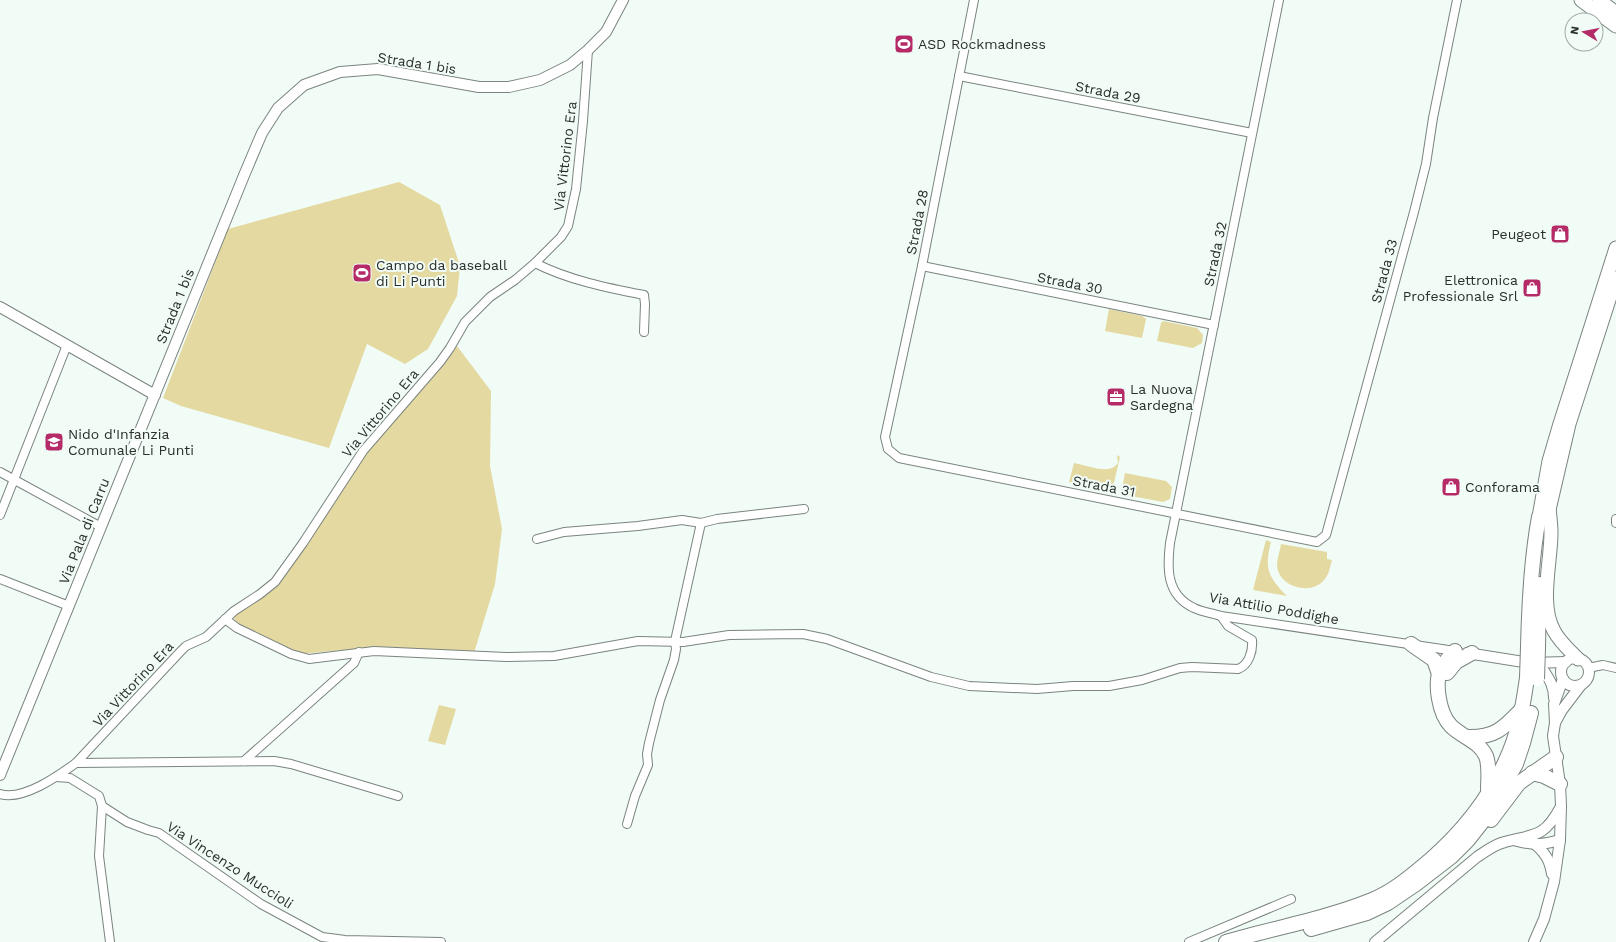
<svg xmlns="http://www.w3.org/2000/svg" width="1616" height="942" viewBox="0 0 1616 942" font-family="'Work Sans',sans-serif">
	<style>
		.green { fill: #e4d9a1 }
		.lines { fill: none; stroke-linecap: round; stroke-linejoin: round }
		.minor-casing { stroke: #7b847f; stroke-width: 10 }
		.tertiary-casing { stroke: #7b847f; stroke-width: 12 }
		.primary-casing { stroke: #7b847f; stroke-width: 15 }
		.trunk-casing { stroke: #7b847f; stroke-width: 16 }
		.minor { stroke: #fff; stroke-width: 8 }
		.tertiary { stroke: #fff; stroke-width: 10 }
		.primary { stroke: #fff; stroke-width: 13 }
		.trunk { stroke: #fff; stroke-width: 14 }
		.trunk-bridge-casing { stroke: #7b847f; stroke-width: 16; stroke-linecap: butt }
		.trunk-bridge { stroke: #fff; stroke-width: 14 }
		.labels { text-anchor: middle; stroke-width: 4; stroke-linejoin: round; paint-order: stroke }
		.poi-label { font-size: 14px; fill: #2a2e2c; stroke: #f1fcf6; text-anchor: start }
		.street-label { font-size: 14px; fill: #2a2e2c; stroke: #f1fcf6 }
	</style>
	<rect width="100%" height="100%" fill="#f1fcf6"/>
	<g class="green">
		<polygon points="399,182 440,205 460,266 457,296 428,349 405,364 367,344 329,448 181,406 163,398 228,229"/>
		<polygon points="1109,309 1142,316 1146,319 1142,338 1105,331"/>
		<polygon points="1163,321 1197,328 1203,335 1202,343 1193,348 1157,341 1161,323"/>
		<polygon points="457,346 491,391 490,466 502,529 495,584 474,653 424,649 364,648 300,654 239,628 232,614 276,579 394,409"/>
		<path d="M1117,455L1120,457L1112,491L1069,482L1074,463C1087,465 1109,476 1118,463Z"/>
		<polygon points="1125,473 1166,481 1172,487 1170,499 1163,502 1121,494"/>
		<path d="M1266,540L1271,542C1264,568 1268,577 1287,596L1253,590Z"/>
		<path d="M1281,544L1327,552V559L1332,560C1330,567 1329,575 1324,580C1311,596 1279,587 1277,566C1277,559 1280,551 1281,544Z"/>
		<polygon points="439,705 456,709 445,745 428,741"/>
	</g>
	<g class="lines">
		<g class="minor-casing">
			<g id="minor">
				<polyline points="974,0 922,266 885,437 888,449 899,458 1317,542 1326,535 1414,212 1426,164 1433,118 1457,0"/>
				<path d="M1279,0L1170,543C1167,568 1166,595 1194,608C1202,612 1212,613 1221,616L1455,651"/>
				<polyline points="959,76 1252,133"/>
				<path d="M535,263C568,280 608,288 644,295L645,304L644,332"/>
				<polyline points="922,266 1214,325"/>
				<polyline points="0,472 101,527"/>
				<polyline points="0,515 67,345"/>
				<polyline points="1616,519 1616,523"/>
				<polyline points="537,539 564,532 638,526 682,520 701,523 717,519 804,509"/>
				<polyline points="0,579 69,606"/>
				<path d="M225,619L237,628L291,654L309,659L374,651L506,657L554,656L638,641L683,642L729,635L803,634L827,639L931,677L969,686L1037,689L1073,686H1109L1142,680L1180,668L1192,667L1238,669C1249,665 1253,651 1252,640L1228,626L1221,616"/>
				<polyline points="1588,668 1603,665 1616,668"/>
				<polyline points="244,761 354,663 359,652"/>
				<polyline points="76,763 274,761 291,764 398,796"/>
				<polyline points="56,777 70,778 99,796 102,806 99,856 110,942"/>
				<path d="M0,794C23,801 58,776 76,763L180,652L186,646L206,637L234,611L260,594L275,582L303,543L363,451L440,362L450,348L465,322L490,297L515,280L535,263L561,237L568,226L576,189L583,121L588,50"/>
				<polyline points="102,806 127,822 148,830 159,833 261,904 322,937 345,940 441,942"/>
				<polyline points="627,824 635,796 648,765 647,754 649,743 660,700 674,660 676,649 675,641 701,523"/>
				<polyline points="1189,942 1291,899"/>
			</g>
		</g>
		<g class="tertiary-casing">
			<g id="tertiary">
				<polyline points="0,307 155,395"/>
				<polyline points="1467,653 1530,663 1566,662"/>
				<circle cx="1575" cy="672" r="14"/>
				<path d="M1544,671C1550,680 1554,687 1554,698"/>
				<polyline points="1555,723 1562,710 1581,685"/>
				<polyline points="0,775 245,173 262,133 278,108 304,85 340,72 378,69 479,87 509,87 540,80 570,65 588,50 606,32 623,0"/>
				<path d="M1517,841C1534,845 1542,845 1560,840"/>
				<path d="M1536,845C1546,854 1550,861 1552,874"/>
				<path d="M1375,942L1477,857C1486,851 1495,844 1505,842C1534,834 1544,838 1560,808"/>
				<polyline points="1534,942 1544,919 1554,882 1560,840 1561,806 1560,784 1553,736 1555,723 1554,704 1563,679"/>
			</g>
		</g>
		<g class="primary-casing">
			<g id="primary">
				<polyline points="1581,0 1616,26"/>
				<polyline points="1599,0 1616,13"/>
				<path d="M1549,508C1550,517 1551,525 1551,533C1551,562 1539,605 1554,631C1560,642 1569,650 1578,659"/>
				<polyline points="1548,514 1569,424 1616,278"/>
				<polyline points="1539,517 1549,461 1559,427 1616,248"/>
			</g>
		</g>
		<g class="trunk-casing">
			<g id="trunk">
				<polyline points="1411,644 1434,660 1439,674"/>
				<path d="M1528,647C1529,603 1531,560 1539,517"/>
				<polyline points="1538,648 1539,584"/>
				<path d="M1455,651C1450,656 1445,662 1441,668C1434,683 1439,714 1451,726C1462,737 1479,741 1486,756C1490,766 1488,779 1488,789"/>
				<polyline points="1447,673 1456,662 1472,653"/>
				<path d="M1467,737C1494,738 1503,729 1521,710"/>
				<polyline points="1532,773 1544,776 1560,784"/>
				<polyline points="1491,820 1519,783 1556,757"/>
				<polyline points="1311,929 1367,913 1388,903 1416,884 1451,857 1468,840 1483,821 1516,764 1523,743 1531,713"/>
				<path d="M1226,942C1274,928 1325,919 1372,900C1394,891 1411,876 1429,861C1461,833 1489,799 1506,760C1518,735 1523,706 1527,678"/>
			</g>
		</g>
		<use href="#minor" class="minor"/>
		<use href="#tertiary" class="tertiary"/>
		<use href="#primary" class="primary"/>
		<use href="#trunk" class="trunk"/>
		<g class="trunk-bridge-casing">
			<g id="trunk-bridge">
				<polyline points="1527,678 1528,647"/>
				<polyline points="1537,679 1538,648"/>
			</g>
		</g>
		<use href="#trunk-bridge" class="trunk-bridge"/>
	</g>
	<defs>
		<g id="stadium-square" transform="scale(1)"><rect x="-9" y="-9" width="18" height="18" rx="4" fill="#b52b67" stroke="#f1fcf6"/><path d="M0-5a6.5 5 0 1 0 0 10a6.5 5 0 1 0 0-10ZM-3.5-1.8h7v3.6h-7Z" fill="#fff"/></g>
		<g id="shop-square" transform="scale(1)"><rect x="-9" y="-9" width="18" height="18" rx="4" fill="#b52b67" stroke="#f1fcf6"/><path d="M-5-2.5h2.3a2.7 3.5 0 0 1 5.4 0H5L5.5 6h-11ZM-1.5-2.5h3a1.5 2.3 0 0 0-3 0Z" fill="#fff"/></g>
		<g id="office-square" transform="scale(1)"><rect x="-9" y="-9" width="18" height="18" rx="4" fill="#b52b67" stroke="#f1fcf6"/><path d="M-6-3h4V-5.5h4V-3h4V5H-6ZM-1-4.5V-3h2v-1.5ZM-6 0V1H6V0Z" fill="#fff"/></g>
		<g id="school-square" transform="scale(1)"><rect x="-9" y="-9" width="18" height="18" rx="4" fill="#b52b67" stroke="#f1fcf6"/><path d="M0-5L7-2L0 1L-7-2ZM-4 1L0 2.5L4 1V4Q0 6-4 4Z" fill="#fff"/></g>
	</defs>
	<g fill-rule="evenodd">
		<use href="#stadium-square" x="904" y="44"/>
		<use href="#shop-square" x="1560" y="234"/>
		<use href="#stadium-square" x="362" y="273"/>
		<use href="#shop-square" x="1532" y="288"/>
		<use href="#office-square" x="1116" y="397"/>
		<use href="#school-square" x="54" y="442"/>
		<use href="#shop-square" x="1451" y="487"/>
	</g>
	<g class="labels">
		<g class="poi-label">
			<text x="918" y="49">ASD Rockmadness</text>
			<text x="1546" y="239" text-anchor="end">Peugeot</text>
			<text x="376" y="270">Campo da baseball<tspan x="376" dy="16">di Li Punti</tspan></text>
			<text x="1518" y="285" text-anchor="end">Elettronica<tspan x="1518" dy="16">Professionale Srl</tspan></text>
			<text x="1130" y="394">La Nuova<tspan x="1130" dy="16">Sardegna</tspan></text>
			<text x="68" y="439">Nido d'Infanzia<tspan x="68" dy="16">Comunale Li Punti</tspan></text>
			<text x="1465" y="492">Conforama</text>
		</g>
		<g class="street-label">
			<text transform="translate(417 63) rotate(9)" y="5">Strada 1 bis</text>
			<text transform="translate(1108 92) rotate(11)" y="5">Strada 29</text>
			<text transform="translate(565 156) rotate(-83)" y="5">Via Vittorino Era</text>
			<text transform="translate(917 222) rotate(-79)" y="5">Strada 28</text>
			<text transform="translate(1215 254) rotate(-78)" y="5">Strada 32</text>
			<text transform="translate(1384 271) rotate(-75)" y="5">Strada 33</text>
			<text transform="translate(1070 283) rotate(11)" y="5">Strada 30</text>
			<text transform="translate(175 306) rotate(-68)" y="5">Strada 1 bis</text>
			<text transform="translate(380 413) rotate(-50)" y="5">Via Vittorino Era</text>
			<text transform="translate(1104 486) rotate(11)" y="5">Strada 31</text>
			<text transform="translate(84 531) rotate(-68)" y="5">Via Pala di Carru</text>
			<text transform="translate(1274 608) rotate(10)" y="5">Via Attilio Poddighe</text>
			<text transform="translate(133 684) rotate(-47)" y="5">Via Vittorino Era</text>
			<text transform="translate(230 865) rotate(33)" y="5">Via Vincenzo Muccioli</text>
		</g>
	</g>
	<g transform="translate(1584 32) rotate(280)"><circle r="19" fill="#f1fcf6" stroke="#a1aaa5"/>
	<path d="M0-3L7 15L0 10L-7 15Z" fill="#b52b67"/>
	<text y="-6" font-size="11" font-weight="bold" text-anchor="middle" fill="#2a2e2c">N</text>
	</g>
</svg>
